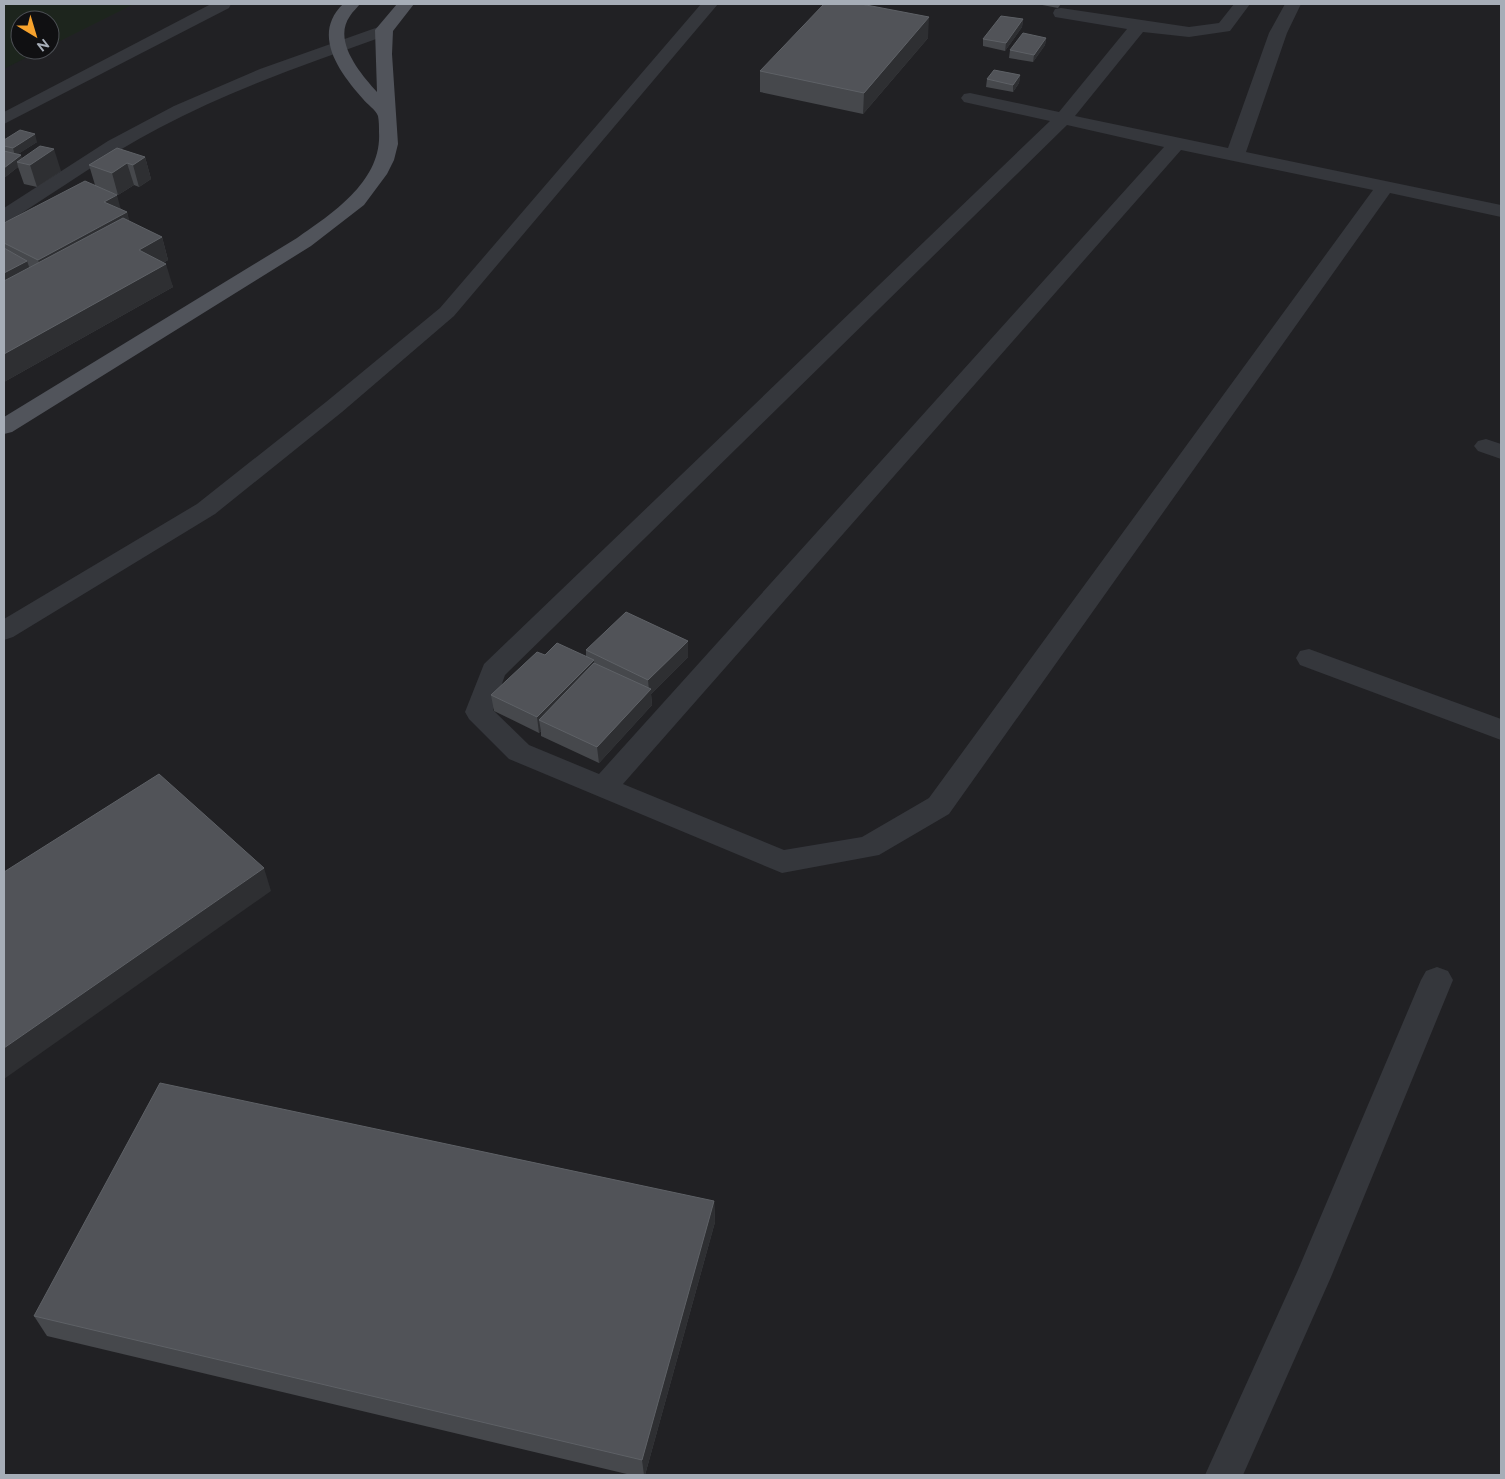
<svg xmlns="http://www.w3.org/2000/svg" width="1505" height="1479" viewBox="0 0 1505 1479" font-family="Raleway,sans-serif">
	<style>
		.built { fill: #212124; fill-rule: evenodd }
		.green { fill: #1d251d }
		.lines { fill: none; stroke-linecap: round; stroke-linejoin: round }
		.minor { fill: #35373c; fill-rule: evenodd }
		.major { fill: #51545b; fill-rule: evenodd }
		.wall { fill: #46484c }
		.shaded-wall { fill: #2e2f32 }
		.building { fill: #515358; stroke: #5e6166 }
	</style>
	<rect width="100%" height="100%" fill="#151517"/>
	<path class="built" d="M4,4H1501V1475H4ZM20,20H50V50H20Z"/>
	<polygon class="green" points="8,4 134,4 50,46 50,20 20,20 20,50 41,50 4,69 4,6"/>
	<g class="lines">
		<g class="minor">
			<polygon points="211,4 231,4 229,8 4,124 4,112"/>
			<polygon points="701,4 718,4 454,316 342,412 215,514 13,637 4,640 4,619 197,504 326,402 440,308"/>
			<path d="M1234,4H1250L1230,31L1189,37L1143,32L1075,116L1228,148L1269,33L1285,4H1301L1287,33L1246,152L1501,205V217L1390,193L949,814L879,855L782,873L509,759L469,719L465,712L484,664L1050,121L964,102L961,98L964,94L970,93L1059,112L1127,29L1055,17L1053,13L1055,9L1061,8L1189,27L1219,23ZM1067,125L1164,147L599,774L529,745L493,710L505,675ZM1181,150L1373,190L929,798L862,837L784,850L623,784Z"/>
			<path d="M384,25L390,26L393,30L390,34C312,62 232,89 159,128C107,155 60,189 11,220L4,222V208L108,141L174,106L260,69Z"/>
			<polygon points="1486,439 1501,444 1501,459 1478,451 1474,446 1478,441"/>
			<polygon points="1309,649 1501,719 1501,740 1300,665 1296,658 1300,651"/>
			<polygon points="1437,967 1448,971 1453,980 1331,1277 1243,1475 1205,1475 1298,1270 1421,980 1426,971"/>
		</g>
		<path class="major" d="M343,4H360C357,8 353,11 350,16C332,41 361,74 377,92L375,30L397,4H414L393,31L392,54L398,144L394,160L387,174L364,205L311,246L12,432L4,434V417L297,238C333,213 382,181 379,132C379,127 379,121 378,116C376,110 367,104 363,99C340,73 311,35 343,4Z"/>
	</g>
	<g class="wall">
		<polygon points="1037,4 1061,4 1058,8"/>
		<polygon points="1023,19 1022,27 1005,51 983,46 983,39"/>
		<polygon points="928,38 863,114 760,92 760,71"/>
		<polygon points="1046,38 1045,45 1033,62 1009,58 1010,50"/>
		<polygon points="1020,75 1019,83 1013,92 986,87 987,79"/>
		<polygon points="4,140 37,142 18,154 22,158 61,171 37,187 24,184 18,167 4,178"/>
		<polygon points="145,157 151,179 139,187 134,185 118,195 109,192 121,209 127,212 129,222 162,237 168,260 163,263 173,287 4,382 4,223 95,185 89,165"/>
		<polygon points="586,650 688,657 651,694 652,705 599,763 541,736 541,731 539,733 494,711 491,695 586,657"/>
		<polygon points="714,1201 715,1222 645,1475 631,1475 47,1336 34,1316"/>
	</g>
	<g class="shaded-wall">
		<polygon points="929,17 928,38 863,114 864,93"/>
		<polygon points="1023,19 1022,27 1005,51 1006,43"/>
		<polygon points="1046,38 1045,45 1033,62 1034,55"/>
		<polygon points="1020,75 1019,83 1013,92 1013,85"/>
		<polygon points="35,134 37,142 15,156 13,148"/>
		<polygon points="54,149 61,171 37,187 30,165"/>
		<polygon points="21,155 24,163 17,162 18,167 4,178 4,168"/>
		<polygon points="145,157 151,179 139,187 133,165"/>
		<polygon points="127,163 134,185 118,195 112,173"/>
		<polygon points="117,195 122,214 127,212 133,234 46,282 38,260 104,202"/>
		<polygon points="162,237 168,260 145,273 139,250"/>
		<polygon points="27,261 35,283 4,300 4,273"/>
		<polygon points="166,264 173,287 4,382 4,354"/>
		<polygon points="688,641 688,657 651,694 652,705 599,763 597,747 649,691 648,680"/>
		<polygon points="594,660 595,677 539,720 541,731 539,733 537,717"/>
		<polygon points="264,868 271,891 4,1079 4,1048"/>
		<polygon points="714,1201 715,1222 645,1475 644,1475 642,1460"/>
	</g>
	<g class="building">
		<polygon points="824,4 861,4 929,17 864,93 760,71"/>
		<polygon points="1001,16 1023,19 1006,43 983,39"/>
		<polygon points="1023,33 1046,38 1034,55 1010,50"/>
		<polygon points="994,70 1020,75 1013,85 987,79"/>
		<polygon points="20,130 35,134 13,148 4,146 4,140"/>
		<polygon points="40,146 54,149 30,165 17,162"/>
		<polygon points="117,148 145,157 133,165 127,163 112,173 89,165"/>
		<polygon points="4,151 21,155 4,168"/>
		<polygon points="85,181 117,195 104,202 127,212 38,260 4,243 4,223"/>
		<polygon points="123,218 162,237 139,250 166,264 4,354 4,281"/>
		<polygon points="4,248 27,261 4,273"/>
		<polygon points="626,612 688,641 648,680 586,650"/>
		<polygon points="557,643 594,660 537,717 491,695 537,652 545,655"/>
		<polygon points="594,663 651,689 597,747 539,720"/>
		<polygon points="159,774 264,868 4,1048 4,872"/>
		<polygon points="160,1083 714,1201 642,1460 34,1316"/>
	</g>
	<rect width="1505" height="1479" fill="none" stroke="#a6adb7" stroke-width="10"/>
	<g transform="translate(35 35) rotate(142)"><circle r="24" fill="#101012" stroke="#4c4f54"/>
	<path d="M0-4L9 19L0 12L-9 19Z" fill="#f6a22d"/>
	<text y="-8" font-size="14" font-weight="bold" text-anchor="middle" fill="#a6adb7">N</text>
	</g>
</svg>
